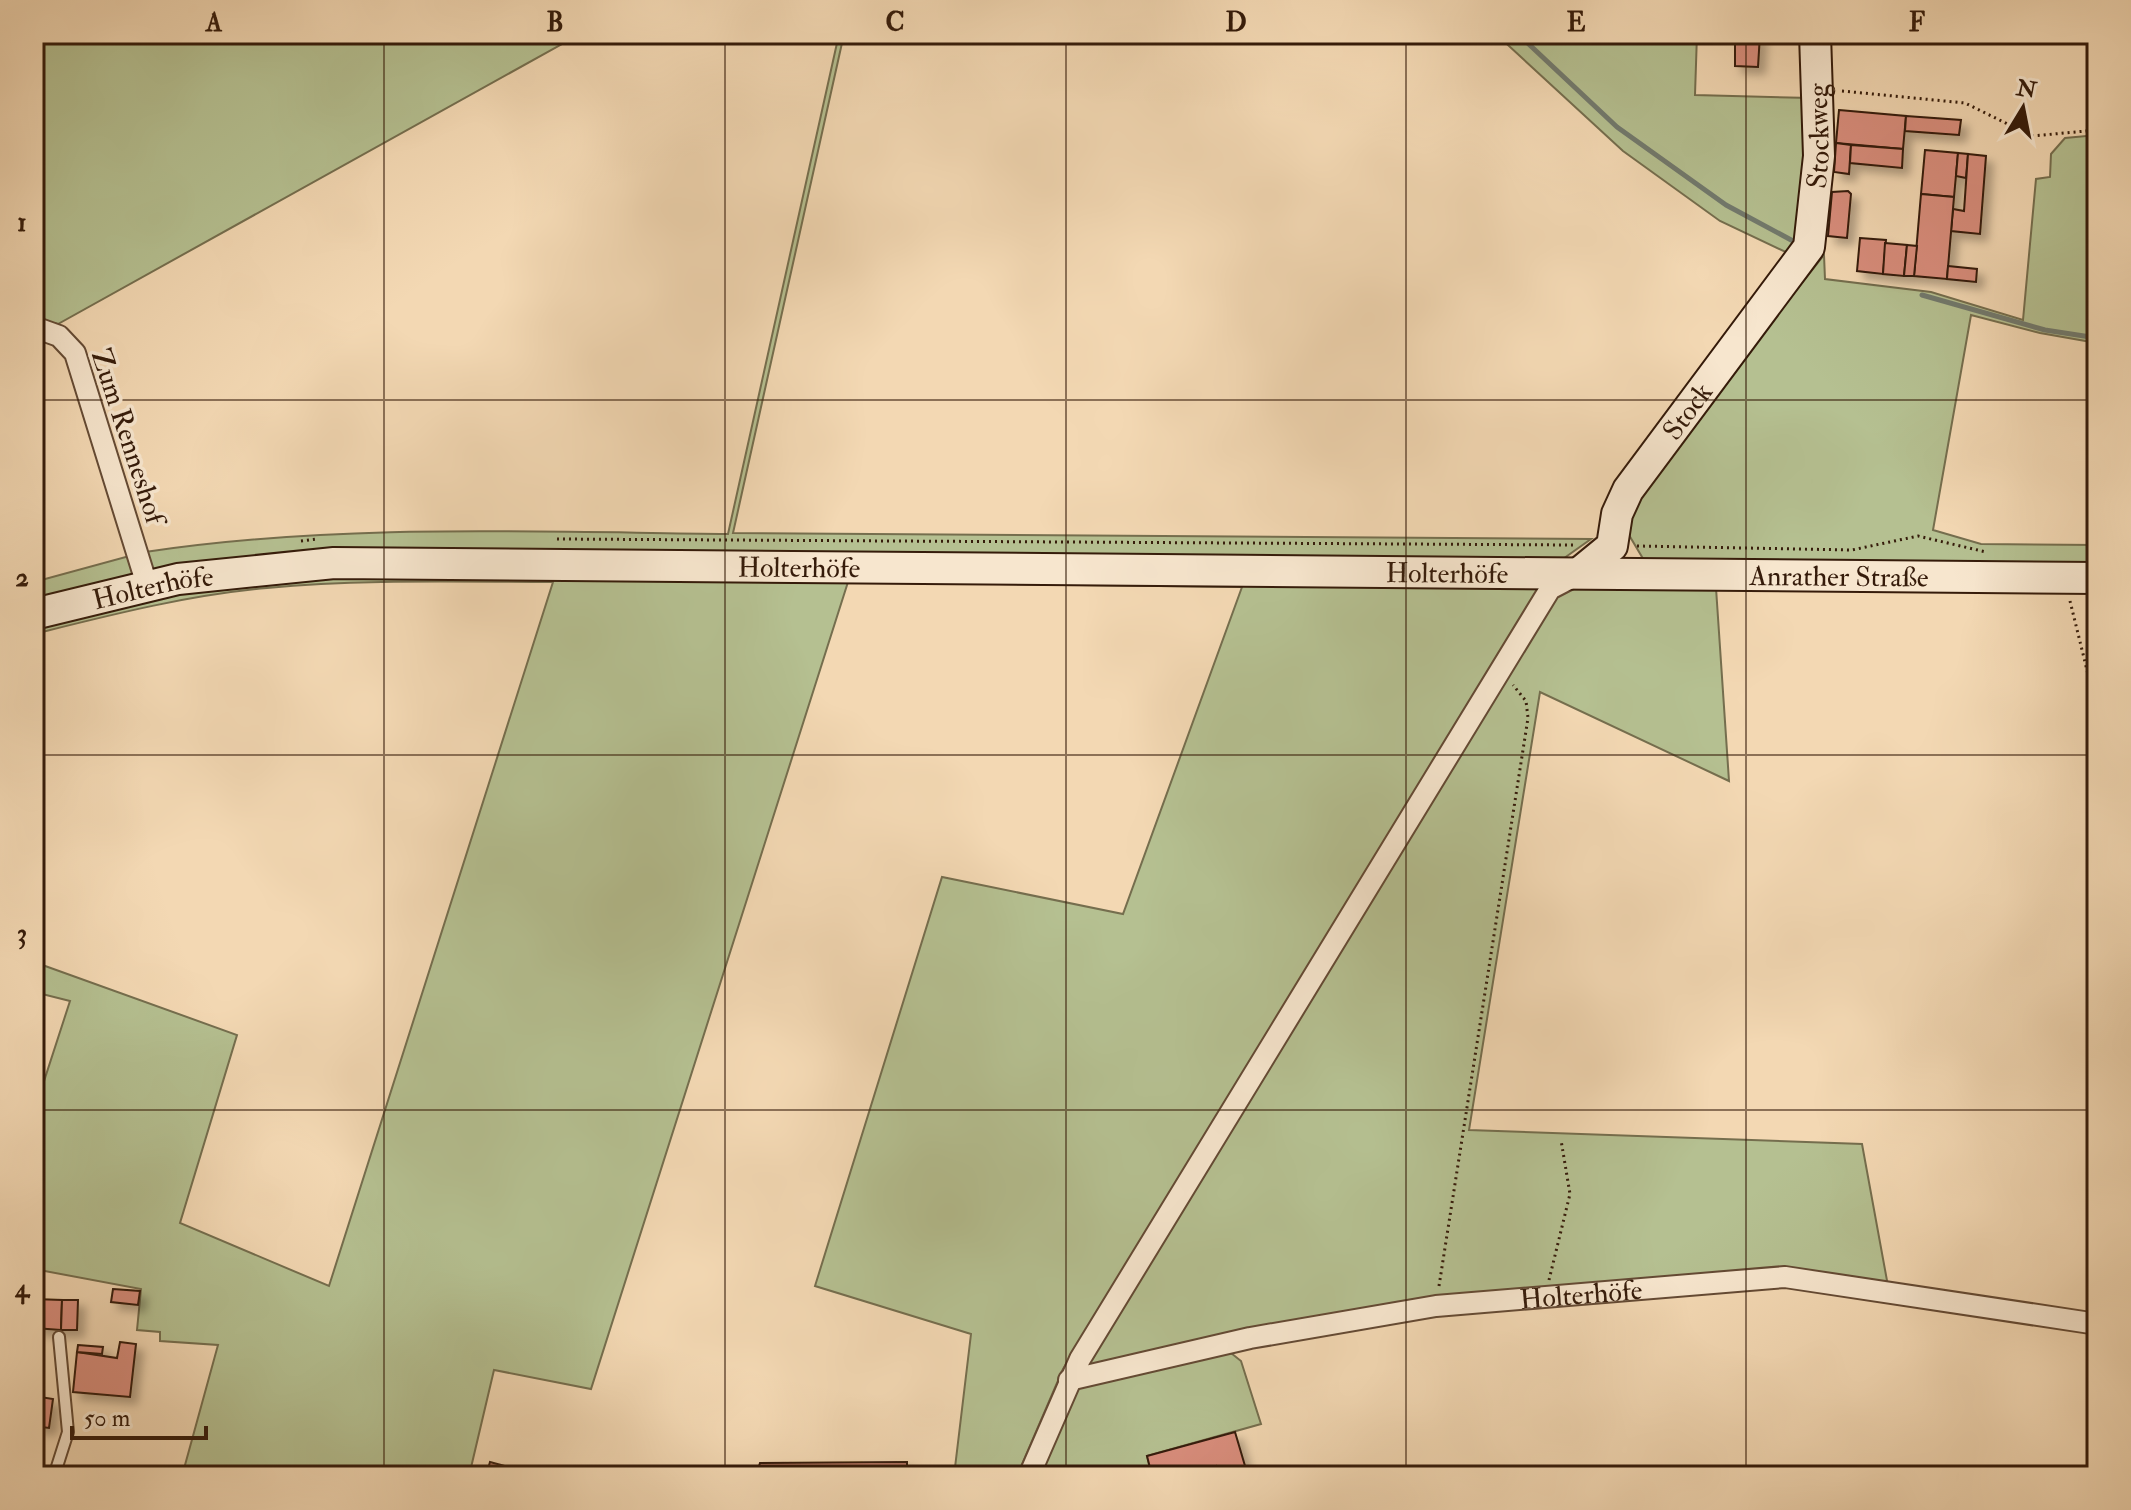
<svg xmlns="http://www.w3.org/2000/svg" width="2131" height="1510" viewBox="0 0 2131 1510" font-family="'IM FELL Double Pica',serif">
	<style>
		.green { fill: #b5c091; stroke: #756e4e; stroke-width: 2 }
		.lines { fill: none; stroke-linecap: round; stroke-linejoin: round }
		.stream { stroke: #727a6e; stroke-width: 5 }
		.building { fill: #d88d7c; stroke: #351b0a; stroke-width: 2; filter: url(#shadow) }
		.lane-casing { stroke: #644a34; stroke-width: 14 }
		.street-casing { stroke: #644a34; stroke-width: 24 }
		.secondary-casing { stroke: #351b0a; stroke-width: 34 }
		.path { stroke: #351b0a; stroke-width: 3; stroke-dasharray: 2 4; stroke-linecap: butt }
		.lane { stroke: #f7e6ce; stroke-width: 10 }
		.street { stroke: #f7e6ce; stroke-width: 20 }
		.secondary { stroke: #f7e6ce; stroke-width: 30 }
		.grid { fill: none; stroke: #351b0a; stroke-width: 2; stroke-opacity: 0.55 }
		.labels { text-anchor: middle; stroke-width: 7; stroke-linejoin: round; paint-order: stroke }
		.street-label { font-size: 28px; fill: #351b0a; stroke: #f7e6ce }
		.neatline { fill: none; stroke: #351b0a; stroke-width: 3 }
		.grid-label { font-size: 26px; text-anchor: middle; font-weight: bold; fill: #351b0a }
	</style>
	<defs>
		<filter id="shadow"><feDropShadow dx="7" dy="7" stdDeviation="4" flood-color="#0004"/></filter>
	</defs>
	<rect width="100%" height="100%" fill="#f3d8b3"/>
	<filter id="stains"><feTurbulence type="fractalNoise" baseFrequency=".0025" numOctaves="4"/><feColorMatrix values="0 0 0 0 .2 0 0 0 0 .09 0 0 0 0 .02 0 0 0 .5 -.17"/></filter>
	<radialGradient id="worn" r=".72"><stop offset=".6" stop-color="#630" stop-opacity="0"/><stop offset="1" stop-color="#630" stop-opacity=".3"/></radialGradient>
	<g class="green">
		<polygon points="34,34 580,34 58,324 34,319"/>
		<path d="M839,34H844L733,533L1591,539L1560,561L155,574L145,552C338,523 533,532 728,534Z"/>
		<polygon points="1496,34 1697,34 1695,95 1811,98 1804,239 1790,254 1720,221 1623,151"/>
		<polygon points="2097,135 2097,343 2040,333 1971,315 1933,530 1981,544 2097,545 2097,566 1645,562 1629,535 1636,494 1824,255 1825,279 1931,292 2023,320 2036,179 2050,177 2051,154 2065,138"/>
		<polygon points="133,555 135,579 34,602 34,582"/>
		<path d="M231,577L1539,587L1063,1369L1017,1476H954L971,1334L815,1286L942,877L1123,914L1242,587L848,582L591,1389L494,1370L469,1476L432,1470L430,1476H182L218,1345L160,1341V1332L137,1330L141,1289L34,1269V1112L70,1001L34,992V962L237,1035L180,1223L329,1286L553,582C458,582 362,579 267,588C188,595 110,615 34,634V620Z"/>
		<polygon points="1562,587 1716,588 1729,781 1540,692 1469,1130 1862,1144 1888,1286 1785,1271 1486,1293 1084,1370"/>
		<polygon points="1226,1349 1241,1361 1261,1424 1147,1456 1152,1476 1037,1476 1074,1387"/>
	</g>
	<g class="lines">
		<g class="stream">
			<polyline points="1518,34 1617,127 1726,205 1793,241"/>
			<polyline points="1922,295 2045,330 2097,338"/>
		</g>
	</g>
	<g class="building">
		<polygon points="1735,34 1760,34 1758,67 1735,66"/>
		<polygon points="1839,110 1906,116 1903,149 1836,143"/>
		<polygon points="1906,116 1961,120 1959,135 1905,131"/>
		<polygon points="1836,143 1851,145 1849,174 1834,172"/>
		<polygon points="1851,145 1903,149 1902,168 1850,163"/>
		<polygon points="1925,150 1958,153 1954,197 1921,194"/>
		<polygon points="1958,153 1968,154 1966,178 1956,176"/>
		<polygon points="1968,154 1986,156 1980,234 1951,231 1953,209 1964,211"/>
		<polygon points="1848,191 1851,194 1847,238 1828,236 1832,192"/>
		<polygon points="1921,194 1954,197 1947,279 1914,276"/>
		<polygon points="1860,238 1886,240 1883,274 1857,271"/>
		<polygon points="1885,243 1907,245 1904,276 1883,274"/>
		<polygon points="1907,245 1917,246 1914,276 1904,276"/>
		<polygon points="1948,266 1977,269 1976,282 1947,279"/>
		<polygon points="113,1289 140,1291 138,1305 111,1302"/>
		<polygon points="34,1299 62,1300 61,1330 34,1328"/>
		<polygon points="62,1300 78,1300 77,1330 61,1330"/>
		<polygon points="120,1342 136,1344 130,1397 73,1392 77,1352 117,1358"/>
		<polygon points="78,1345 103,1347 102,1354 77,1352"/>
		<polygon points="34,1396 53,1399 49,1428 34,1426"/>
		<polygon points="1235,1432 1248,1476 1219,1476 1216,1466 1179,1476 1152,1476 1147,1456"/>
		<polygon points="490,1462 531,1473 530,1476 486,1476"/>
		<polygon points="907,1462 907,1476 756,1476 760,1463"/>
	</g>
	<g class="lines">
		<g class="lane-casing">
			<polyline id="lane" points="54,1476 68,1432 59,1337"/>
		</g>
		<g class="street-casing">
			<g id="street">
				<polyline points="34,327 59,336 75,353 147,585"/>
				<path id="s1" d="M1069,1380L1250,1338L1436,1306L1785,1277L2097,1324"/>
				<polyline points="34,1474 38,1476"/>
				<polyline points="1029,1476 1080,1359 1550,589 1573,577"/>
			</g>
		</g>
		<g class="secondary-casing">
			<g id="secondary">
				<path id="s2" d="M1579,573L1612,546L1617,514L1628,490L1809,247L1819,156L1815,34"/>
				<path id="s3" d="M34,614L178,579L334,563L2097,578"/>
			</g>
		</g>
		<g class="path">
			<polyline points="1842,91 1965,103 2032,136 2097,130"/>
			<polyline points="557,539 1573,545"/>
			<polyline points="301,541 317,539"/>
			<polyline points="1637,546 1852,550 1918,536 1986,552"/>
			<polyline points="2070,601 2097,711"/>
			<polyline points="1549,1280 1570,1194 1561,1140"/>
			<polyline points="1439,1286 1528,718 1526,701 1513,685"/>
		</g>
		<use href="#lane" class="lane"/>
		<use href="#street" class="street"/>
		<use href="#secondary" class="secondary"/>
	</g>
	<path class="grid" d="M384,34V1476M725,34V1476M1066,34V1476M1406,34V1476M1746,34V1476M34,400H2097M34,755H2097M34,1110H2097"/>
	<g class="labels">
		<g class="street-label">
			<text dy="10" stroke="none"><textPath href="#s2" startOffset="516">Stockweg</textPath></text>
			<text dy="10" stroke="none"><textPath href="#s2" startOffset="200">Stock</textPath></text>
			<text transform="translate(129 436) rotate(72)" y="10">Zum Renneshof</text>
			<text dy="10" stroke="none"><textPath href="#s3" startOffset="770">Holterhöfe</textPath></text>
			<text dy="10" stroke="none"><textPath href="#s3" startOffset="1418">Holterhöfe</textPath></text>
			<text dy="10" stroke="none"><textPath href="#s3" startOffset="1810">Anrather Straße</textPath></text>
			<text dy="10" stroke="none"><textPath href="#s3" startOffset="122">Holterhöfe</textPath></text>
			<text dy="10" stroke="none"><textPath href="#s1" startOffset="520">Holterhöfe</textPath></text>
		</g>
	</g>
	<rect width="2131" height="1510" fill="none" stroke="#f3d8b3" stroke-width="88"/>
	<g transform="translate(2023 108) rotate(10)" stroke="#f7e6ce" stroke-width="6" paint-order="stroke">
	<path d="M0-6L14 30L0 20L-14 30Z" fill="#351b0a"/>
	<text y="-12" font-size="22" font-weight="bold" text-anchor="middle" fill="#351b0a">N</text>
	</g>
	<path d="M72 1426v12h134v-12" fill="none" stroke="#351b0a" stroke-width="4"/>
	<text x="84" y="1426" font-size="24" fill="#351b0a" stroke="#f7e6ce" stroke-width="6" paint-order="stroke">50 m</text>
	<rect x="44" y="44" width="2043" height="1422" class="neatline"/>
	<g class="grid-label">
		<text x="214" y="31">A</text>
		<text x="555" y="31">B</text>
		<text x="895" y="31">C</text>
		<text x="1236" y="31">D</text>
		<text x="1576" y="31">E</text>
		<text x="1917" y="31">F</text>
		<text x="22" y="231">1</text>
		<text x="22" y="586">2</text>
		<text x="22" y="942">3</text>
		<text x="22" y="1297">4</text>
	</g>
	<rect width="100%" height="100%" filter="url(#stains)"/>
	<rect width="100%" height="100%" fill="url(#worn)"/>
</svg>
